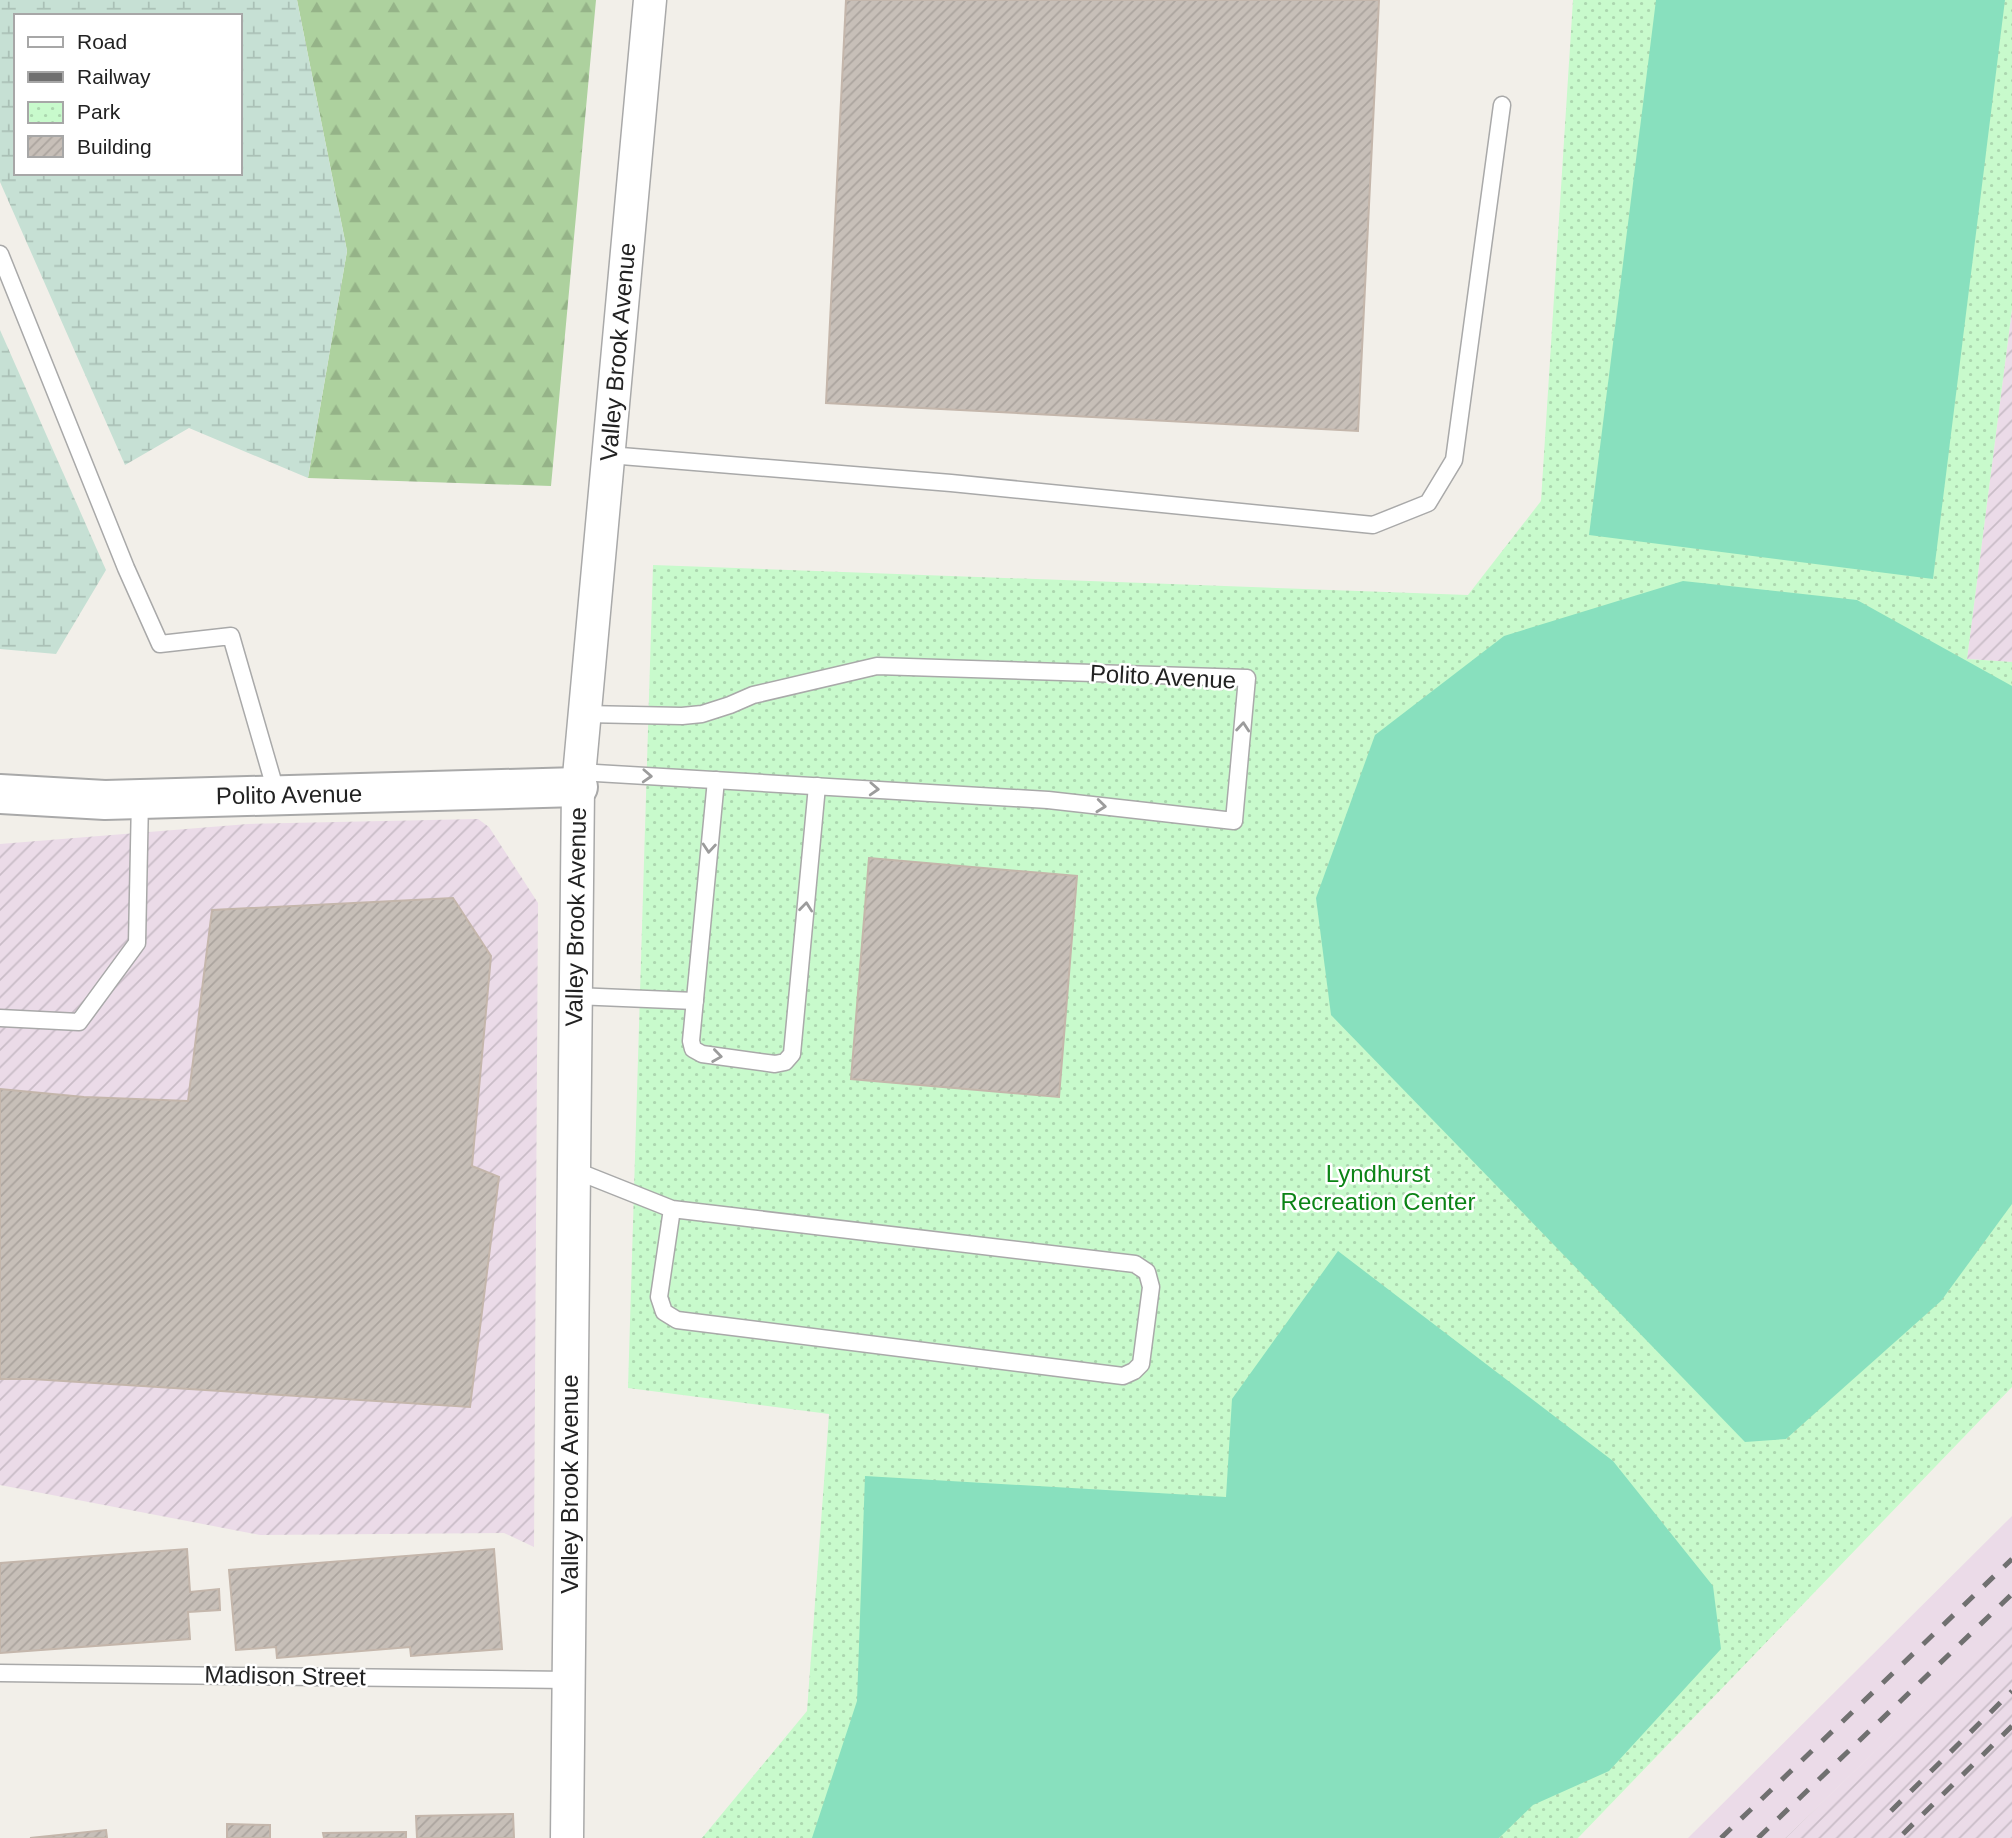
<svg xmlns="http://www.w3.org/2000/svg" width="2012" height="1838" viewBox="0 0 2012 1838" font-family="Arial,sans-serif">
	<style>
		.industrial { fill: url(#industrial-furrows) }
		.railway { fill: #ebdbe8 }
		.forest { fill: url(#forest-firs) }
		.wetland { fill: url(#wetland-marsh); fill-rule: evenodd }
		.park { fill: url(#park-dots) }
		.pitch { fill: #88e0be }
		.building { fill: url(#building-hatch); stroke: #c4b6ab; stroke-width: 2 }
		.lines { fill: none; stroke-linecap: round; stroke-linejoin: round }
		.service-casing { stroke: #a9a9a9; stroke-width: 19 }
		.minor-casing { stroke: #a9a9a9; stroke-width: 35 }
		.tertiary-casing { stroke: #a9a9a9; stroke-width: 42 }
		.service { stroke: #fff; stroke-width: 16 }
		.minor { stroke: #fff; stroke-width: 32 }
		.tertiary { stroke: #fff; stroke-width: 38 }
		.rail { stroke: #707070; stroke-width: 5; stroke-dasharray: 14 14; stroke-linecap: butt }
		.oneway { stroke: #9c9c9c }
		.labels { text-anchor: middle; stroke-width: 5; stroke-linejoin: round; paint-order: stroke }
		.street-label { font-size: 24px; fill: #222; stroke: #fff }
		.park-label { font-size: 24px; fill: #0c8416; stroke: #fff }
	</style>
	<defs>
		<pattern id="industrial-furrows" width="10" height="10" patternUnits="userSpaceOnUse" patternTransform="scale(1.75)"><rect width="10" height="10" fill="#ebdbe8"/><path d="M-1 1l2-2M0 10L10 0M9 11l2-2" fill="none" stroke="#c9bcc7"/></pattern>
		<pattern id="forest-firs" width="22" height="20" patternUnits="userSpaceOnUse" patternTransform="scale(1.75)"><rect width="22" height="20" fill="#add19e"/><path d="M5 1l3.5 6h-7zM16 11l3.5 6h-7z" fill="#95b388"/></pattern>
		<pattern id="wetland-marsh" width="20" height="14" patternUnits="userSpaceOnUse" patternTransform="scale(1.75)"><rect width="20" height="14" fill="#c6e0d4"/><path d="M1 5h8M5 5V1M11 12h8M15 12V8" fill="none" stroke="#aac0b6"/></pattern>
		<pattern id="park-dots" width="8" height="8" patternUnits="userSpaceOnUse" patternTransform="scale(1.75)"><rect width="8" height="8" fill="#c8facc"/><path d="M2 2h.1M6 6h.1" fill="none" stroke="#acd6af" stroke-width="1.8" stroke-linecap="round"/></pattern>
		<pattern id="building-hatch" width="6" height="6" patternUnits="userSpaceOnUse" patternTransform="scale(1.75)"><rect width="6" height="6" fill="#c7bfb8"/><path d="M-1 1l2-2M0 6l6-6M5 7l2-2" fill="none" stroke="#aba49e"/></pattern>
	</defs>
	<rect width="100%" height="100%" fill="#f2efe9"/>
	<g class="industrial">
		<polygon points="2012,309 2012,662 1967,659"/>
		<polygon points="478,819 489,827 538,903 534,1547 504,1533 260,1535 0,1485 0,844 248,824"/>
		<polygon points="2012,1619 2012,1838 1785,1838"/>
	</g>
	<polygon class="railway" points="2012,1516 2012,1620 1785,1838 1688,1838"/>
	<polygon class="forest" points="297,0 596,0 551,486 308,478 347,251"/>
	<g class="wetland">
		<path d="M0,0H297L347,251L308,478L189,428L125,465L0,182ZM16,16H240V173H16Z"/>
		<polygon points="0,330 106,570 56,654 0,649"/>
	</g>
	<polygon class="park" points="1573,0 2012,0 2012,309 1967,659 2012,662 2012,1387 1578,1838 702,1838 807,1711 829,1414 628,1388 653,565 1468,595 1541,501"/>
	<g class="pitch">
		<polygon points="1656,0 2005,0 1933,579 1589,535"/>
		<polygon points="1683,581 1857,600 2012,686 2012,1204 1941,1301 1786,1439 1745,1442 1331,1015 1316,898 1375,735 1504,636"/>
		<polygon points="1338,1251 1613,1461 1713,1586 1721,1649 1609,1771 1533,1805 1499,1838 812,1838 857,1701 865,1476 1226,1497 1232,1399"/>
	</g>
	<g class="building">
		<polygon points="846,0 1379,0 1358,431 826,403"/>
		<polygon points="869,858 1077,876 1059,1097 851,1079"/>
		<polygon points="453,898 491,956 472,1166 499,1177 470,1407 32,1379 0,1379 0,1089 84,1097 188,1101 212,910"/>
		<polygon points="187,1549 190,1592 219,1589 220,1610 188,1612 190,1639 0,1653 0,1563"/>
		<polygon points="494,1549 502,1649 411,1656 410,1647 277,1658 276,1647 236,1650 229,1570"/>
		<polygon points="513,1814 514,1838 417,1838 416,1816"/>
		<polygon points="227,1824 270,1825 270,1838 227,1838"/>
		<polygon points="106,1830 107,1838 30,1838"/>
		<polygon points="406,1832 406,1838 324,1838 323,1833"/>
	</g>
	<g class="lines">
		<g class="service-casing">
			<g id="service">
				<polyline points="0,254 126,568 160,644 231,636 277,795"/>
				<polyline points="609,455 951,483 1373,525 1428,503 1454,460 1502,105"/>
				<polyline points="579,772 1048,800 1234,821 1247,678 877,666 753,695 730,705 702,714 682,716 585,714"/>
				<polyline points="716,780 691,1041 693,1049 702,1054 775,1064 785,1062 792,1054 817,786"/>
				<polyline points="575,996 695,1001"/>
				<polyline points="0,1018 79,1022 137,943 140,799"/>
				<polyline points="574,1170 672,1209 1135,1264 1147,1272 1151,1287 1141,1364 1134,1371 1123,1376 677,1320 664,1312 659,1297 672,1209"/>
				<polyline points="0,1673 569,1680"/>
			</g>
		</g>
		<g class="minor-casing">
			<polyline id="minor" points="567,1838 578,787 650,0"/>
		</g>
		<g class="tertiary-casing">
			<polyline id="tertiary" points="0,794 105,800 578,787"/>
		</g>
		<use href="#service" class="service"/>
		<use href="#minor" class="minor"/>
		<use href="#tertiary" class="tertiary"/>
		<g class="rail">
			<polyline points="1891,1811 2012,1691"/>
			<polyline points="1903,1834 2012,1726"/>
			<polyline points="1721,1838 2012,1559"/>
			<polyline points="1758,1838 2012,1594"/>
		</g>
	</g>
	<defs><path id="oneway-chevron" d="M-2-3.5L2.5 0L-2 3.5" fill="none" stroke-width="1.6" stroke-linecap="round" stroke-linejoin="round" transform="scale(1.75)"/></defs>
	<g class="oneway">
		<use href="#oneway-chevron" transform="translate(1243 727) rotate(-85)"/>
		<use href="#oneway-chevron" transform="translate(647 776) rotate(3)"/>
		<use href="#oneway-chevron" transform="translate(874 789) rotate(3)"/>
		<use href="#oneway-chevron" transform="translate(1101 806) rotate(6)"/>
		<use href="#oneway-chevron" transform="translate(709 848) rotate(95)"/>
		<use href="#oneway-chevron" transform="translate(806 907) rotate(-84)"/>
		<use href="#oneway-chevron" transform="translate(717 1056) rotate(8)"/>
	</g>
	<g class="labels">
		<g class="street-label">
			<text transform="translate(618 352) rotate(-85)" y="8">Valley Brook Avenue</text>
			<text transform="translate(1163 677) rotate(3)" y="8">Polito Avenue</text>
			<text transform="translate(289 795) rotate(-1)" y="8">Polito Avenue</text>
			<text transform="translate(576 917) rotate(-89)" y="8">Valley Brook Avenue</text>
			<text transform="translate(570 1484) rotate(-90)" y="8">Valley Brook Avenue</text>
			<text transform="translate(285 1676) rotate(1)" y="8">Madison Street</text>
		</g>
		<g class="park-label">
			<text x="1378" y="1182">Lyndhurst<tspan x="1378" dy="28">Recreation Center</tspan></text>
		</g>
	</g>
	<rect x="14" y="14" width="228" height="161" fill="#ffffff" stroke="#a7a7a7" stroke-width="2"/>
	<rect x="28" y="37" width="35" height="10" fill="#ffffff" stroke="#a7a7a7" stroke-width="2"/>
	<text x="77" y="49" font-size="21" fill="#222222">Road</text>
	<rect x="28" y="72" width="35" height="10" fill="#707070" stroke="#a7a7a7" stroke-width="2"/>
	<text x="77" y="84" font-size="21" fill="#222222">Railway</text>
	<rect x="28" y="102" width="35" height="21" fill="url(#park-dots)" stroke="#a7a7a7" stroke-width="2"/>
	<text x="77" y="119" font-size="21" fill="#222222">Park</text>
	<rect x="28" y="136" width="35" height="21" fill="url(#building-hatch)" stroke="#a7a7a7" stroke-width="2"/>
	<text x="77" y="154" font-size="21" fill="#222222">Building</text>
</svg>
